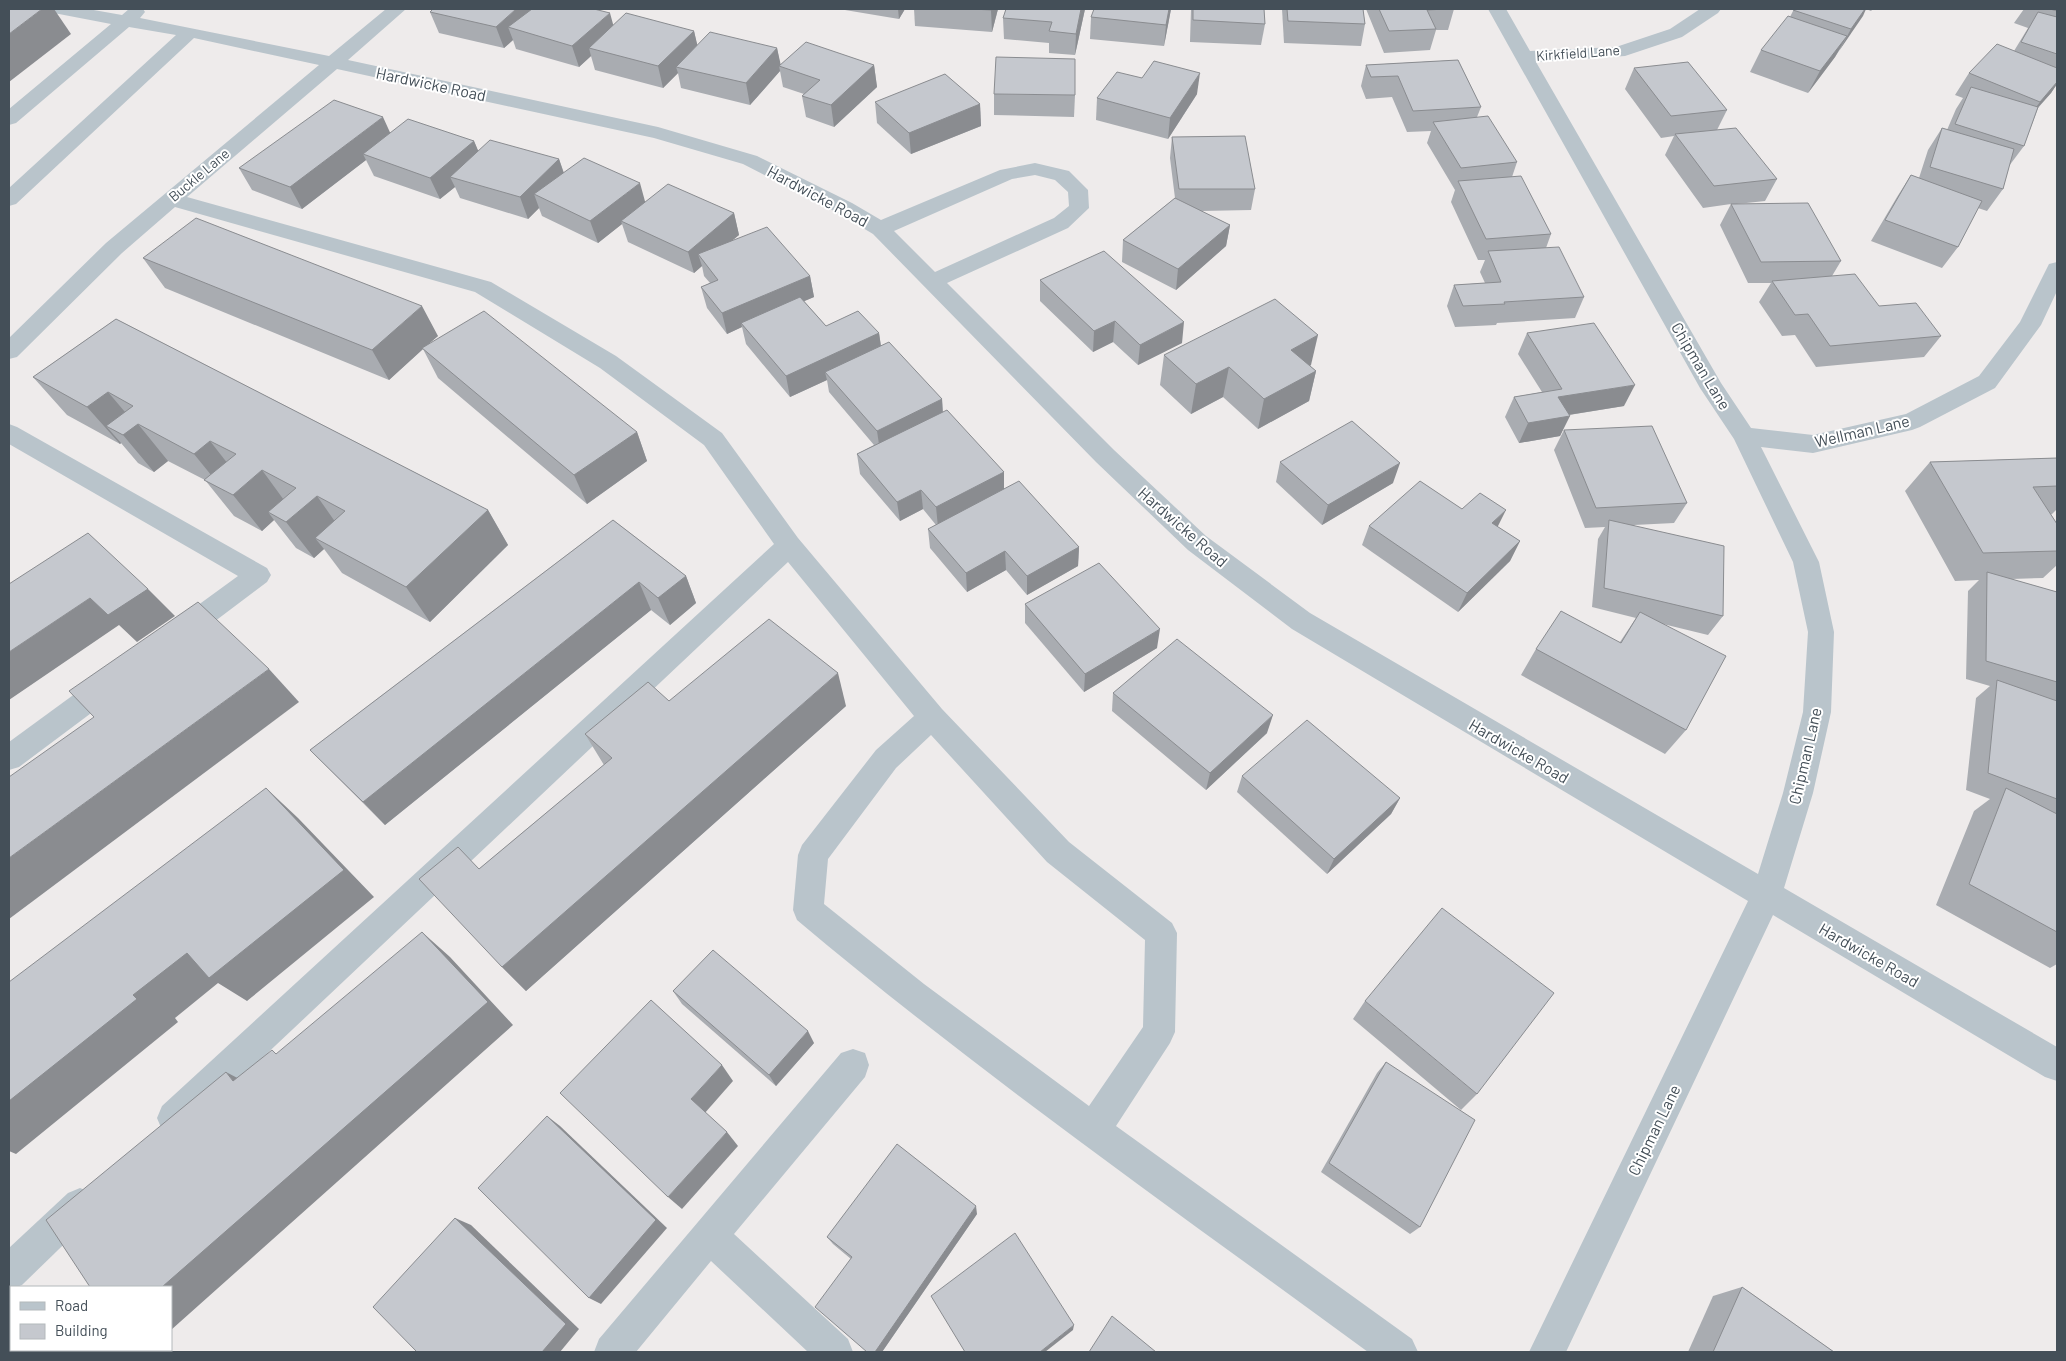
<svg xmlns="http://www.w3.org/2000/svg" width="2066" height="1361" viewBox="0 0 2066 1361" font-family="Barlow,sans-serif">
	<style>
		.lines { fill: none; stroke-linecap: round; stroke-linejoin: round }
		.minor { fill: #b9c4cb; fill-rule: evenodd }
		.wall { fill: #a9acb1 }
		.shaded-wall { fill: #8a8c90 }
		.building { fill: #c5c8ce; stroke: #8a8c90 }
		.labels { text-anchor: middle; stroke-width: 4; stroke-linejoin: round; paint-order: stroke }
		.far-street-label { font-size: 14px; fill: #444f58; stroke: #fff }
		.street-label { font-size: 16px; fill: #444f58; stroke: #fff }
	</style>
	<rect width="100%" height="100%" fill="#eeebeb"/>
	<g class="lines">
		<g class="minor">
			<path d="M50,9H88L122,15L129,9H143L145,12L140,18L329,56L386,9H406L348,60L658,127L757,156L852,203L881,220L1000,170L1035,163L1069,171L1088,190L1089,208L1068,228L947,283L1114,450L1206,536L1310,613L1758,874L1783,793L1803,712L1808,632L1793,562L1734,439L1700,388L1488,9H1506L1530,51L1616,47L1670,29L1700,9H1721L1718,13L1682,37L1625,56L1536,62L1721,383L1751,428L1813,435L1906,414L1979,376L2020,322L2049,264L2057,262V291L2041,325L1995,388L1920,427L1912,430L1813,453L1761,447L1819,562L1834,632L1831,712L1813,793L1784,888L2057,1047V1081L2045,1077L1773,915L1566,1352H1529L1748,901L1292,629L1188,550L1096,462L873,234L838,213L743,164L654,138L337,69L187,197L491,282L616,356L722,433L798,538L942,709L1069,842L1172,923L1177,933L1175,1032L1170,1043L1116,1126L1412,1339L1418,1352H1368C1176,1211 980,1074 797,920L793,910L798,855L802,845L876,750L914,716L788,562L186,1130L174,1135L162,1130L157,1118L162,1106L774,544L704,445L600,368L475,292L175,207L122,253L17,357L9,359V338L106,243L319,65L194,38L16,204L9,206V188L176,35L129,27L16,123L9,125V109L111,24L59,14L53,13ZM1035,175L1055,180L1068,192L1069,206L1054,218L935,272L894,231L1012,179ZM931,735L1047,862L1145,940L1143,1027L1089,1106L924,984L824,904L828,859L896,768Z"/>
			<polygon points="9,424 17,427 267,568 271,575 267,582 186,643 177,646 168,643 164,635 168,627 238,576 9,444"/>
			<polygon points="112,670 122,674 126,682 122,690 19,767 9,770 9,742 102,674"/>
			<polygon points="853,1049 865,1053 869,1065 865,1077 734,1234 848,1339 853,1352 808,1352 711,1261 636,1352 594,1352 599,1339 841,1053"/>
			<polygon points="80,1188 92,1193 97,1205 92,1217 22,1285 9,1290 9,1248 68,1193"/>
		</g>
	</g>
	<g class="wall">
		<polygon points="839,9 905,9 899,19"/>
		<polygon points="914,9 998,9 992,32 915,26"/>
		<polygon points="1006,9 1085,9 1075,55 1049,53 1049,43 1004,39 1003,18"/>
		<polygon points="1171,9 1164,46 1090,39 1091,17"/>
		<polygon points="1191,9 1264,9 1265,24 1261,45 1190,42"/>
		<polygon points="1282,9 1363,9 1365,24 1361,46 1284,43"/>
		<polygon points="1366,9 1454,9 1448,30 1436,30 1430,50 1384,53"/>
		<polygon points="1794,9 1873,9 1871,11 1866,9 1835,57 1808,93 1750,72 1761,50 1790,17"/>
		<polygon points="2024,9 2057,9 2057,84 2051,93 2038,108 2024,146 2009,166 2003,189 1987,211 1978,208 1958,247 1942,268 1871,241 1897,197 1911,175 1919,178 1928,150 1942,128 1947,130 1956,109 1963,98 1955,95 1969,73 2014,51 2028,28 2014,23"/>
		<polygon points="430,12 694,31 697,45 777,48 780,64 874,65 877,87 834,127 806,117 802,96 804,94 783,87 780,71 750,105 681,88 678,73 663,88 595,70 591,56 579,67 516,49 513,40 504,48 439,33"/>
		<polygon points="1458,60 1481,107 1477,117 1517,162 1512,177 1551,234 1546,248 1584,297 1575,318 1497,323 1496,325 1455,327 1447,306 1454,285 1485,283 1480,272 1485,260 1478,260 1451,202 1455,190 1427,143 1431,131 1407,132 1392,97 1366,99 1361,86 1366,65"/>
		<polygon points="1634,68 1727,110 1717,130 1777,179 1765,201 1737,204 1841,261 1832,276 1879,306 1941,336 1924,357 1816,367 1795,335 1782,336 1759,302 1771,283 1748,283 1720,225 1731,204 1703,208 1665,155 1674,136 1661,138 1625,89"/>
		<polygon points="994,94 1075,95 1074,117 994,115"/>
		<polygon points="1197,94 1168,139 1096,120 1097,98"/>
		<polygon points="875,102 980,104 981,126 911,154 877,123"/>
		<polygon points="390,133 474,141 478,151 559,159 564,173 645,202 734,213 739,235 730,242 810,276 814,297 804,301 826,326 879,333 881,346 942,399 943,412 1004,472 1004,489 1079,547 1078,566 1027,595 1006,570 967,592 930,548 928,529 936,525 923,509 900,521 860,474 857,454 874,445 829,392 827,380 790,397 746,344 742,327 727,334 707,308 701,287 710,283 704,276 702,266 694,273 628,242 622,224 598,243 542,216 539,208 528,219 460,198 455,187 440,199 374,176 366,160 302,209 252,190 239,168"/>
		<polygon points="1172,137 1255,189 1251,210 1201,211 1230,225 1226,246 1176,290 1122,262 1123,240 1175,198 1170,158"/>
		<polygon points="143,258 438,336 429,343 637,432 647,461 587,504 438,378 423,349 389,380 165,288"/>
		<polygon points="1040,280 1182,343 1138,365 1113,342 1093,352 1040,301"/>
		<polygon points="116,319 488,510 508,545 430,622 342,573 324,549 314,558 296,548 274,520 262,531 234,516 205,480 168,461 154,472 138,463 121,443 120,444 67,415 33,377"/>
		<polygon points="1527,333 1624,406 1569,415 1560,436 1519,443 1505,417 1514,397 1542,392 1518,354"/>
		<polygon points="1164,355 1311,365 1310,366 1316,371 1309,401 1258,429 1223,397 1191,414 1160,385"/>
		<polygon points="1564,430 1687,503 1674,523 1634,525 1723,616 1708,635 1663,624 1686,730 1665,754 1521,675 1536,649 1620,642 1636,618 1592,607 1598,539 1605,527 1585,528 1554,450"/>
		<polygon points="2057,458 2057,509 2052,514 2051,514 2057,524 2057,565 2043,578 2011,579 2057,592 2057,964 2050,968 1936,905 1974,811 1990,799 1966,790 1976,698 1990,686 1966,679 1968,591 1979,580 1955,581 1905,491 1930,462"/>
		<polygon points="1280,462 1393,483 1322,525 1276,482"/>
		<polygon points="1462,509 1498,527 1520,541 1510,561 1458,612 1362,545 1369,526"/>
		<polygon points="613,520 686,576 696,603 670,625 651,610 385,825 310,750"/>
		<polygon points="1025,604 1157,648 1084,692 1025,623"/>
		<polygon points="1113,693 1267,733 1206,790 1112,711"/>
		<polygon points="846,706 526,991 502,967 479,869 604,765 585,734"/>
		<polygon points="1242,776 1400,798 1391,814 1327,874 1237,792"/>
		<polygon points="673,991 814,1043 776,1086 682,1004"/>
		<polygon points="1365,1001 1477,1094 1461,1110 1353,1019"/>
		<polygon points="1386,1062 1420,1227 1410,1234 1321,1172 1377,1073"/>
		<polygon points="977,1214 882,1352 867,1352 851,1259 833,1244 827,1237"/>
		<polygon points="1742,1287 1834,1352 1688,1352 1713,1296"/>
	</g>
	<g class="shaded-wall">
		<polygon points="42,9 54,9 71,34 9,82 9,34"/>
		<polygon points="516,9 537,9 508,27 513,40 504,48 496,27"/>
		<polygon points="898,9 905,9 899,19"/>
		<polygon points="992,9 998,9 992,32 991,10"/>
		<polygon points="1081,9 1085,9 1075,55 1076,34"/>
		<polygon points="1169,9 1171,9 1164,46 1166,25"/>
		<polygon points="1865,9 1866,9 1863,16 1839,51 1851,29"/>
		<polygon points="610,13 616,35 589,48 591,56 579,67 572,46"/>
		<polygon points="694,31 699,52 676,67 678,73 663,88 658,66"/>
		<polygon points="1847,36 1835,57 1808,93 1820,71"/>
		<polygon points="777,48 781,66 779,66 780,71 750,105 746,83"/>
		<polygon points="874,65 877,87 834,127 831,105"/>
		<polygon points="1200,73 1197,94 1168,139 1170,118"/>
		<polygon points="2057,82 2057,84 2051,93 2024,123 2040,102"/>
		<polygon points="980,104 981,126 911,154 909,133"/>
		<polygon points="383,117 393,139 363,154 366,160 302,209 290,187"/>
		<polygon points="474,141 483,162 450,177 455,187 440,199 430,178"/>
		<polygon points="559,159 566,180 534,194 539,208 528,219 520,197"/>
		<polygon points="640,183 646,205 621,221 622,224 598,243 590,221"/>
		<polygon points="734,213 739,235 705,263 698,254 702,266 694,273 688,252"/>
		<polygon points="1230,225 1226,246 1176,290 1178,269"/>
		<polygon points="810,276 814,297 744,327 741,323 742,327 727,334 722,313"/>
		<polygon points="422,306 438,336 423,349 422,348 423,349 389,380 372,350"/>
		<polygon points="1115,321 1113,342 1093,352 1094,331"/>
		<polygon points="1184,322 1182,343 1138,365 1140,345"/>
		<polygon points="879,333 882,354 825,372 827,380 790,397 786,376"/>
		<polygon points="1318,335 1311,365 1284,380 1291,350"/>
		<polygon points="1229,367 1223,397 1191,414 1196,384"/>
		<polygon points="1316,371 1309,401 1258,429 1264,399"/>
		<polygon points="1635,385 1624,406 1549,418 1558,397"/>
		<polygon points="108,392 136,425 138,424 168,461 154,472 123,435 106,426 121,443 120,444 87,407"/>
		<polygon points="942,399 943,420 880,451 877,431"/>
		<polygon points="1570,416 1560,436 1519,443 1528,423"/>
		<polygon points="637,432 647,461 587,504 574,475"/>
		<polygon points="210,441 239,478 224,491 194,454"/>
		<polygon points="1400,463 1393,483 1322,525 1328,505"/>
		<polygon points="262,470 289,507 268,512 274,520 262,531 233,495"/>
		<polygon points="1004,472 1004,492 938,527 936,507"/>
		<polygon points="921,490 923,509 900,521 897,502"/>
		<polygon points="317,496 343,533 315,538 324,549 314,558 286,522"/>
		<polygon points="488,510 508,545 430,622 406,587"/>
		<polygon points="1506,510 1496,530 1492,523"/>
		<polygon points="1520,541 1510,561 1458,612 1467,593"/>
		<polygon points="1079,547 1078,566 1027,595 1027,576"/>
		<polygon points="1005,551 1006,570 967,592 966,573"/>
		<polygon points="686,576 696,603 670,625 658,598"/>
		<polygon points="639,582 651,610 385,825 363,802"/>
		<polygon points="148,589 175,616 137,642 119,625 9,700 9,652 90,598"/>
		<polygon points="1160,629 1157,648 1084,692 1085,674"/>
		<polygon points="269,669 299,702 9,919 9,858"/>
		<polygon points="838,673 846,706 526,991 502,967"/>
		<polygon points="1273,715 1267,733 1206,790 1210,773"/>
		<polygon points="266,788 298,818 374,897 247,1001 218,983 175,1018 178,1022 16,1154 9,1151 9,1101"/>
		<polygon points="1400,798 1391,814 1327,874 1334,859"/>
		<polygon points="422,932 450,957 513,1025 171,1330 171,1287 162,1287"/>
		<polygon points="808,1031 814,1043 776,1086 769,1075"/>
		<polygon points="722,1065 733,1081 704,1114 691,1099"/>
		<polygon points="226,1072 264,1092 233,1081"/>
		<polygon points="547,1116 560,1126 667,1228 601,1304 589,1298"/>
		<polygon points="727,1132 738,1146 682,1209 668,1197"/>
		<polygon points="976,1206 977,1214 882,1352 875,1352"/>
		<polygon points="455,1218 471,1225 579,1329 560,1352 542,1352"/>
		<polygon points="1074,1325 1073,1330 1045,1352 1040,1352"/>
	</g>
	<g class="building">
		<polygon points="9,9 42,9 9,34"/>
		<polygon points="433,9 516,9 496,27 430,12"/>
		<polygon points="532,9 594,9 610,13 572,46 508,27"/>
		<polygon points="972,9 992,9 991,10"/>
		<polygon points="1006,9 1081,9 1076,34 1049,31 1052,22 1003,18"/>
		<polygon points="1094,9 1169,9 1166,25 1091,17"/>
		<polygon points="1193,9 1264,9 1265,24 1193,20"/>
		<polygon points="1287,9 1363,9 1365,24 1288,21"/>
		<polygon points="1379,9 1446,9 1427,10 1436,29 1389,31"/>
		<polygon points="1794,9 1865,9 1851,29 1793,10"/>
		<polygon points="2050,9 2057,9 2057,11"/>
		<polygon points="2038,12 2057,17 2057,54 2021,42"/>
		<polygon points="626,13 694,31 658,66 589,48"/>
		<polygon points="1788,16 1847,36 1820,71 1761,50"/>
		<polygon points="710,32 777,48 746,83 676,67"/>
		<polygon points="806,42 874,65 831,105 802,96 820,80 779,66"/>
		<polygon points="1997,44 2057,68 2057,82 2040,102 1969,73"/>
		<polygon points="996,57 1075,59 1075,95 994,94"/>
		<polygon points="1458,60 1481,107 1413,111 1398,76 1371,77 1366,65"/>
		<polygon points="1154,61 1200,73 1170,118 1097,98 1117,72 1142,78"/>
		<polygon points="1688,62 1727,110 1671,116 1634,68"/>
		<polygon points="945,74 980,104 909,133 875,102"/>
		<polygon points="1971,87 2038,107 2024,146 1955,124"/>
		<polygon points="334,100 383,117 290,187 239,168"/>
		<polygon points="1488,116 1517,162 1461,168 1433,122"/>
		<polygon points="408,119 474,141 430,178 363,154"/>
		<polygon points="1736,128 1777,179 1714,186 1675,134"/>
		<polygon points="1942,128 2014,149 2003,189 1930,167"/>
		<polygon points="1245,136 1255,189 1179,189 1172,137"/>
		<polygon points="490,140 559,159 520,197 450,177"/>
		<polygon points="584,158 640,183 590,221 534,194"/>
		<polygon points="1911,175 1982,201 1958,247 1885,220"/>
		<polygon points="1521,176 1551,234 1486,239 1458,181"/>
		<polygon points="668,184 734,213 688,252 621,221"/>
		<polygon points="1175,198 1230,225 1178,269 1123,240"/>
		<polygon points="1808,203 1841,261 1761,262 1731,204"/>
		<polygon points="196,218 422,306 372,350 143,258"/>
		<polygon points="767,227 810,276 722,313 701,287 718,280 698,254"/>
		<polygon points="1559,247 1584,297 1504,302 1505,304 1463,306 1454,285 1501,282 1488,251"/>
		<polygon points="1104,251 1184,322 1140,345 1115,321 1094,331 1040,280"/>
		<polygon points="1855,274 1879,306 1916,303 1941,336 1830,346 1808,314 1795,315 1772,281"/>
		<polygon points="800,297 826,326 858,311 879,333 786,376 741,323"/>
		<polygon points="1275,299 1318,335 1291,350 1316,371 1264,399 1229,367 1196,384 1164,355"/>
		<polygon points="484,311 637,432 574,475 422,348"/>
		<polygon points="116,319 488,510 406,587 315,538 345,511 317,496 286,522 268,512 296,488 262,470 233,495 204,480 236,454 210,441 194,454 138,424 123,435 106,426 133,406 108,392 87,407 33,377"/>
		<polygon points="1594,323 1635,385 1558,397 1570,416 1528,423 1514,397 1562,389 1527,333"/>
		<polygon points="889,342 942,399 877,431 825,372"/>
		<polygon points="947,410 1004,472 936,507 921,490 897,502 857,454"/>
		<polygon points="1352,421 1400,463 1328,505 1280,462"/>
		<polygon points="1652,426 1687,503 1596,508 1564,430"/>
		<polygon points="2057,458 2057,486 2033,487 2057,524 2057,551 1983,553 1930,462"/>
		<polygon points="1019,481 1079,547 1027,576 1005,551 966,573 928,529"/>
		<polygon points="1420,481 1462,509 1480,493 1506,510 1492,523 1520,541 1467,593 1369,526"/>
		<polygon points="613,520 686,576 658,598 639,582 363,802 310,750"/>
		<polygon points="1609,520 1724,546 1723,616 1604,588"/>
		<polygon points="88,533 148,589 108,615 90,598 9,652 9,584"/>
		<polygon points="1099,563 1160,629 1085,674 1025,604"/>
		<polygon points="1987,572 2057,592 2057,682 1986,661"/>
		<polygon points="198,602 269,669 9,858 9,777 94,717 69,691"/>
		<polygon points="1561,611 1621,643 1640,612 1726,656 1686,730 1536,649"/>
		<polygon points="769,619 838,673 502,967 419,879 458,847 479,869 612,758 585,734 648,682 669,701"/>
		<polygon points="1177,639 1273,715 1210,773 1113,693"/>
		<polygon points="1997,680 2057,701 2057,799 1988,773"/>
		<polygon points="1307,720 1400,798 1334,859 1242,776"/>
		<polygon points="266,788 344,870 209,978 187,953 133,995 137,999 9,1101 9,982"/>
		<polygon points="2006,788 2057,814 2057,932 1969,884"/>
		<polygon points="1442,908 1554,993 1477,1094 1365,1001"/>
		<polygon points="422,932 488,1002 162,1287 90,1287 46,1220 226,1072 233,1081 272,1050 276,1054"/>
		<polygon points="713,950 808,1031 769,1075 673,991"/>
		<polygon points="651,1000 722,1065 691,1099 727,1132 668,1197 560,1093"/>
		<polygon points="1386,1062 1475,1120 1420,1227 1329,1163"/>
		<polygon points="547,1116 656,1220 589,1298 478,1188"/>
		<polygon points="897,1144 976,1206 875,1352 867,1352 815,1307 852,1257 827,1237"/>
		<polygon points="455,1218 566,1324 542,1352 417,1352 373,1307"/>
		<polygon points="1015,1233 1074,1325 1040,1352 965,1352 931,1296"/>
		<polygon points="1742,1287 1834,1352 1713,1352"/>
		<polygon points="1112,1316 1156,1352 1089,1352"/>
	</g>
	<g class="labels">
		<g class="far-street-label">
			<text transform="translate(1578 53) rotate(-4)" y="5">Kirkfield Lane</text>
			<text transform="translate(199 175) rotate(-40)" y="5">Buckle Lane</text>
		</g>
		<g class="street-label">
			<text transform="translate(431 84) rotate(12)" y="6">Hardwicke Road</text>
			<text transform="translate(818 196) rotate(28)" y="6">Hardwicke Road</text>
			<text transform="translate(1701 366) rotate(59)" y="6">Chipman Lane</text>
			<text transform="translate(1862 431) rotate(-13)" y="6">Wellman Lane</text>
			<text transform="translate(1183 527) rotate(41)" y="6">Hardwicke Road</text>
			<text transform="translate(1519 751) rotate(30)" y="6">Hardwicke Road</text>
			<text transform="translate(1805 756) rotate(-77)" y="6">Chipman Lane</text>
			<text transform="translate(1869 955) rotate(30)" y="6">Hardwicke Road</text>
			<text transform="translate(1654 1130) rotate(-64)" y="6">Chipman Lane</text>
		</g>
	</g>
	<rect width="2066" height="1361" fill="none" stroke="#444f58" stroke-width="20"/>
	<rect x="10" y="1286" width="162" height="65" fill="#ffffff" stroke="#b4b9bc"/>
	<rect x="20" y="1302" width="25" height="8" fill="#b9c4cb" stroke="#b4b9bc"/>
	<text x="55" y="1311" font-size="15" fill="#444f58">Road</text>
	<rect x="20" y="1324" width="25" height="15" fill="#c5c8ce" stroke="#b4b9bc"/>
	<text x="55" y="1336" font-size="15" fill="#444f58">Building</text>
</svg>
